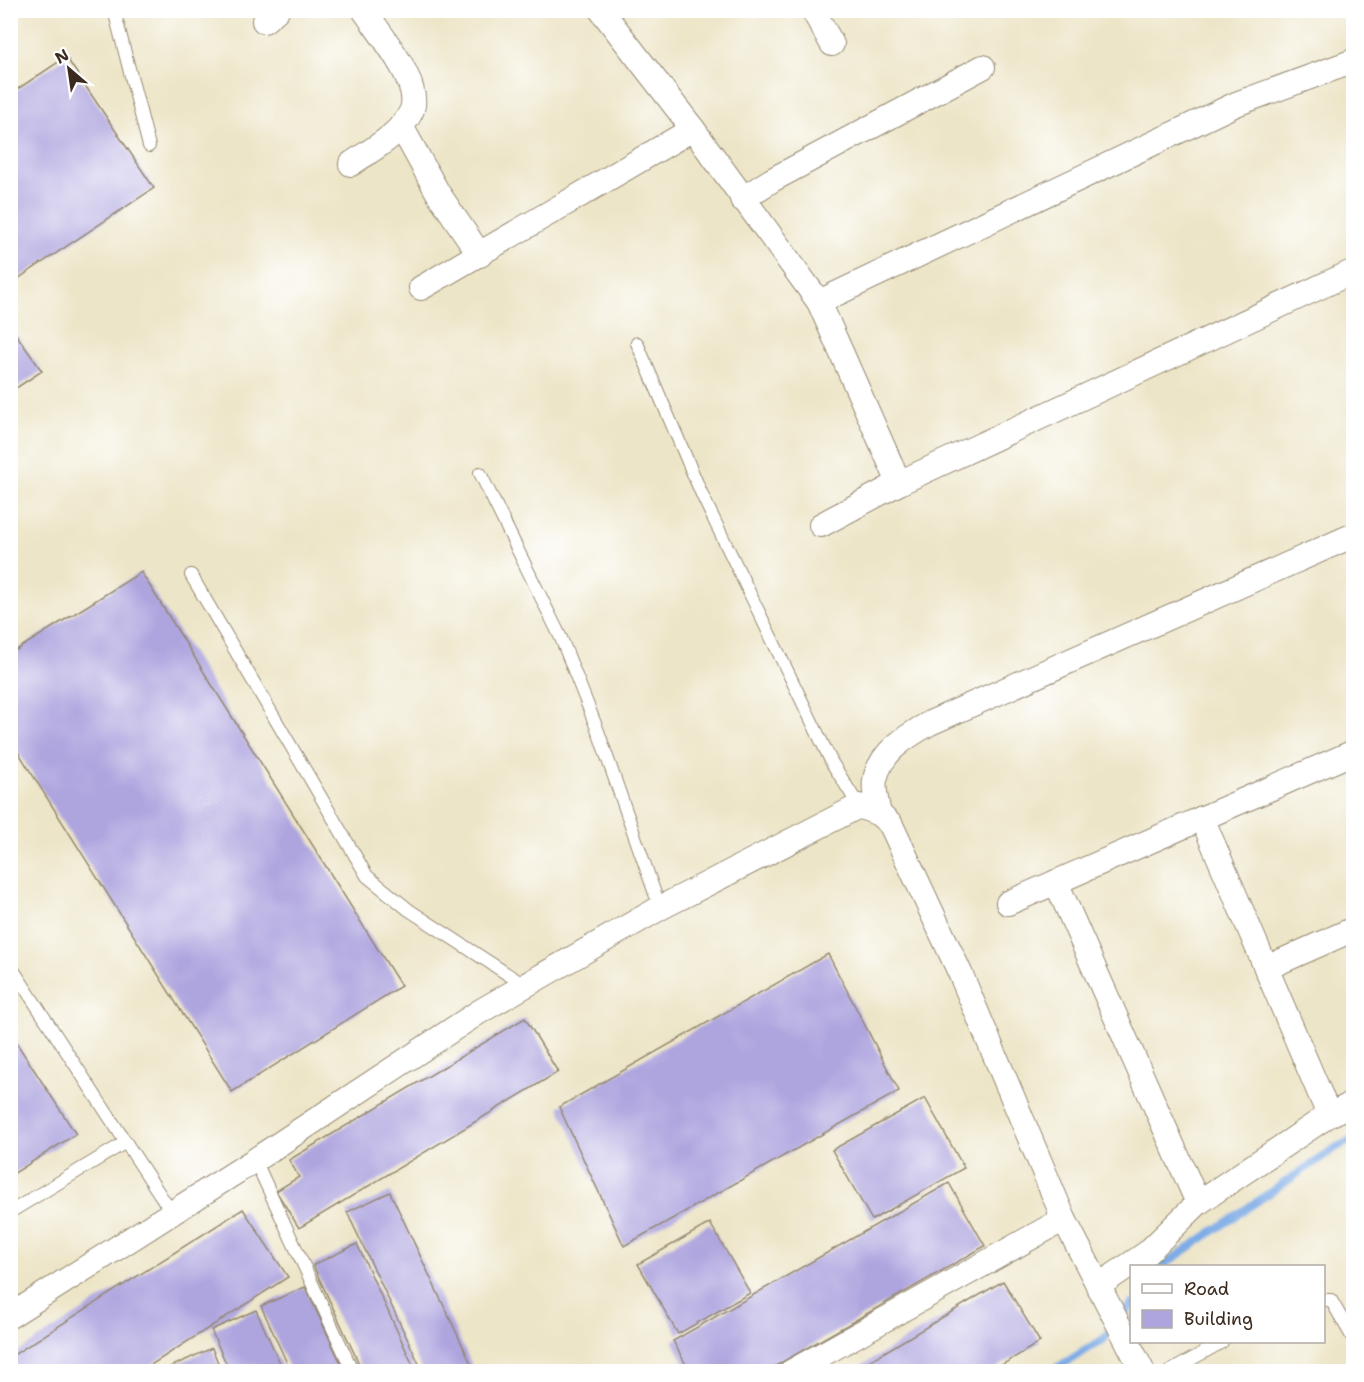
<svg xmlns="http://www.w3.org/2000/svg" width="1364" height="1382" viewBox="0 0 1364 1382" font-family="'Shantell Sans',sans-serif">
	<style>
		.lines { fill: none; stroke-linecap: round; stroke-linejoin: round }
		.stream { stroke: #7babe6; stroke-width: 8 }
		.building { fill: #aea5df }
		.service-casing { stroke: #948872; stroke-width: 14 }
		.minor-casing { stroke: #948872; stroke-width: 26 }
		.service { stroke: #fff; stroke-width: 12 }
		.minor { stroke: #fff; stroke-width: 24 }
	</style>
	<rect width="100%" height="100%" fill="#fff"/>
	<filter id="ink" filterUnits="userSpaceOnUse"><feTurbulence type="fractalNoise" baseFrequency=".0167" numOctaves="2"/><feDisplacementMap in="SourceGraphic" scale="12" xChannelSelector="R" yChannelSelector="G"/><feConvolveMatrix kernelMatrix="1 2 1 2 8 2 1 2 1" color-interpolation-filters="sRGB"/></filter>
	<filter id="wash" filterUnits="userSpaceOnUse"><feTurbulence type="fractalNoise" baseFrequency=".008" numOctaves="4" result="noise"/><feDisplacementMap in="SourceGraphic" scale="24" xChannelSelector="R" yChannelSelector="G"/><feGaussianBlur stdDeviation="1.35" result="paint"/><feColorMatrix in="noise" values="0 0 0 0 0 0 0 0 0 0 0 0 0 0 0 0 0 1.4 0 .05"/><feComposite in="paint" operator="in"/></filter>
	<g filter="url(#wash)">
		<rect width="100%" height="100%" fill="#ede5c7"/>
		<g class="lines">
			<g class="stream">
				<polyline points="1162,1266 1337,1147 1354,1139"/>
				<polyline points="1050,1372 1104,1339 1132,1304"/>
			</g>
		</g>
		<g id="blocks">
			<g class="building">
				<polygon points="66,57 154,188 10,284 10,94"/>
				<polygon points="10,326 42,371 10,392"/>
				<polygon points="141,572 401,986 232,1092 10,739 10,654"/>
				<polygon points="828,954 899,1091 624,1246 559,1107"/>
				<polygon points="525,1018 558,1072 299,1228 276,1191 299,1177 289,1160"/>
				<polygon points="10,1033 76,1134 10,1176"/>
				<polygon points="925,1098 964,1168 872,1220 832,1150"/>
				<polygon points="949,1183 985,1246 765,1372 690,1372 673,1341"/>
				<polygon points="390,1192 475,1372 423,1372 347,1212"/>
				<polygon points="243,1209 288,1277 140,1372 14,1372 10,1357"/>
				<polygon points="710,1223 750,1293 678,1334 638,1264"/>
				<polygon points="357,1244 416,1372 363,1372 313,1265"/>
				<polygon points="1003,1281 1040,1342 990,1372 851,1372"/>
				<polygon points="305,1287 345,1372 291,1372 261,1306"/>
				<polygon points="256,1310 284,1372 230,1372 211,1330"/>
				<polygon points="212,1348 222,1372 170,1372 168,1368"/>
			</g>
		</g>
	</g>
	<g filter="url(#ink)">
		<use href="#blocks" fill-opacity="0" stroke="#948872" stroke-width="1.5"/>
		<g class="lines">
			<g class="service-casing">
				<g id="service">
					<polyline points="114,10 149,146"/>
					<polyline points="637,343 703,497 832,763 859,806"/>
					<polyline points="480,473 561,638 598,731 660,908"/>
					<polyline points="191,575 367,876 409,910 524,985"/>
					<polyline points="10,965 172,1213"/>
					<polyline points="255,1160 353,1372"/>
					<polyline points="10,1212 126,1142"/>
					<polyline points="1324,1300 1331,1300 1354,1340"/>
					<polyline points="1169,1372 1222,1342"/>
				</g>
			</g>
			<g class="minor-casing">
				<g id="minor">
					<polyline points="601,10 693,129 819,302 899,483"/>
					<polyline points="813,10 832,44"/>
					<polyline points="264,21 277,10"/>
					<polyline points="401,126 438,193 480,255"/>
					<path d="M351,164C371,150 400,135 411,112C424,85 379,33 364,10"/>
					<polyline points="742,199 772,180 983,67"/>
					<polyline points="421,288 693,129"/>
					<polyline points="819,302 1236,104 1354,61"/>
					<polyline points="821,525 899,483 1354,271"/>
					<path d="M879,814C877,804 873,790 875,780C880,752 907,736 930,723L1354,535"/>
					<polyline points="1202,818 1329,1115"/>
					<polyline points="1056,882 1198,1203"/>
					<polyline points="1008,903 1354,752"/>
					<polyline points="1266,968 1354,929"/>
					<polyline points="1098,1286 1147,1253 1198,1203 1329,1115 1354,1103"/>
					<polyline points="10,1316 255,1160 479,1012 660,908 859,806 879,814 891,825 961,975 1064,1219 1143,1372"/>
					<polyline points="791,1372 1064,1219"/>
				</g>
			</g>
			<use href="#service" class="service"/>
			<use href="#minor" class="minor"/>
		</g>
	</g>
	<rect width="1364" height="1382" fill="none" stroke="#fff" stroke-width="36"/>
	<rect x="1130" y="1265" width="195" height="78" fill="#ffffff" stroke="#b1aaa5" stroke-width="1.5"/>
	<rect x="1142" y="1284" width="30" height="9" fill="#ffffff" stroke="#b1aaa5" stroke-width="1.5"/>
	<text x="1184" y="1295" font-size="18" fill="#3b2a1e">Road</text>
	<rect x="1142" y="1310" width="30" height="18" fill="#aea5df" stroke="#b1aaa5" stroke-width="1.5"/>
	<text x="1184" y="1325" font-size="18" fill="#3b2a1e">Building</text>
	<g transform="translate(69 69) rotate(331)" stroke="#ffffff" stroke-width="4.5" paint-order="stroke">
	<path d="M0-4.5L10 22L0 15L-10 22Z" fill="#3b2a1e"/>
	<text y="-9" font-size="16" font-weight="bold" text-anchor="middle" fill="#3b2a1e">N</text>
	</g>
</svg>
